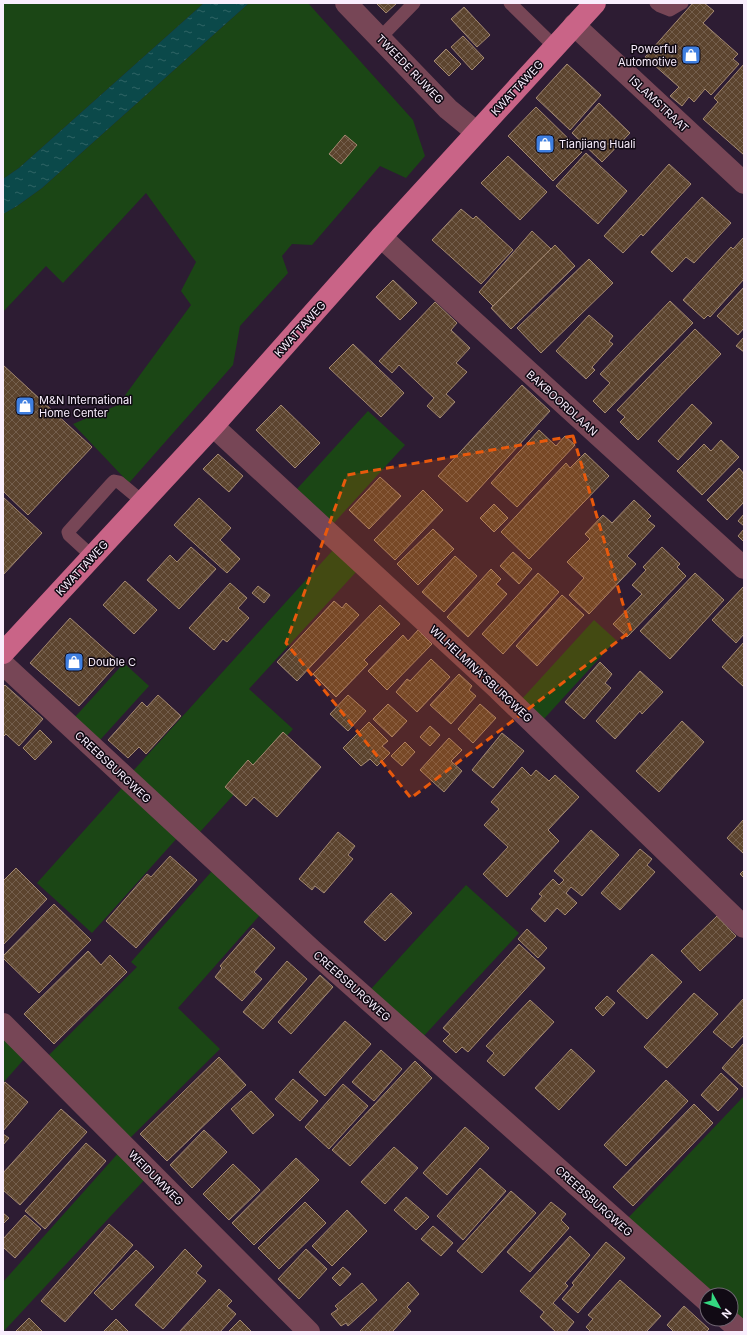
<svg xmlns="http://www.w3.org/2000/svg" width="747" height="1335" viewBox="0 0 747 1335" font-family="Inter,sans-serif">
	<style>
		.grass { fill: #1b4615 }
		.water { fill: url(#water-ripples) }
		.building { fill: url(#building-cross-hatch); stroke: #a48971 }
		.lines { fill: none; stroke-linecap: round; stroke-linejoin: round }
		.service { stroke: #774656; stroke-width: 13 }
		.minor { stroke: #774656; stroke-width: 22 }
		.tertiary { stroke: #774656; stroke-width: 22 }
		.primary { stroke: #c96487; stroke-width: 22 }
		.marked { fill: #e8590c; fill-opacity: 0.2; stroke: #e8590c; stroke-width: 3; stroke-dasharray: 8 5; stroke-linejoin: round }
		.labels { text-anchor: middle; stroke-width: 3; stroke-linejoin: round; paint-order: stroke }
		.poi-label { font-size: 11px; fill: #f9eefd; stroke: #110a14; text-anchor: start }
		.street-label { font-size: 11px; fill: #f9eefd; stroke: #110a14 }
	</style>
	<defs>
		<pattern id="water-ripples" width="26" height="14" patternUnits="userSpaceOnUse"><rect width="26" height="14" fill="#0b494a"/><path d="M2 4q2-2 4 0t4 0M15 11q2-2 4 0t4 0" fill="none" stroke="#2f6465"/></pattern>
		<pattern id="building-cross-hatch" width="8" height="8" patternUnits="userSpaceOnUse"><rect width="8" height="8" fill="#5c442e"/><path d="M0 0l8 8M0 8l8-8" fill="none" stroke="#745f4d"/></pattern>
	</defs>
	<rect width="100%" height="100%" fill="#2d1c33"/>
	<g class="grass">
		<polygon points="3,3 204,3 19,168 3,179"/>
		<polygon points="249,3 308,3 413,120 425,156 406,178 380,166 312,245 292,244 282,256 288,273 240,326 233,365 129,483 73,424 118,405 191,305 181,291 196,262 146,193 63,283 46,266 3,312 3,214 17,206 42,188"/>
		<polygon points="368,411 405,445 333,524 296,490"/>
		<polygon points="333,550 356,572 249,689 293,729 200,832 133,771"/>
		<polygon points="594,620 616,640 542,721 520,701"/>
		<polygon points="124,663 149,686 100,740 75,717"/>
		<polygon points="123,787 178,837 92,933 37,883"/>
		<polygon points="212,871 260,915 178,1008 220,1049 130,1138 48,1056 137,967 131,962"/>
		<polygon points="466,885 519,933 422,1038 370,990"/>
		<polygon points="3,1036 25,1058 3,1083"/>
		<polygon points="744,1096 744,1323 731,1311 731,1295 713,1295 628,1218"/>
		<polygon points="121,1150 147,1177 3,1332 3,1282"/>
	</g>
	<polygon class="water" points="204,3 249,3 42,188 17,206 3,214 3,179 19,168"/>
	<g class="building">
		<polygon points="376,3 397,3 386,13"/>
		<polygon points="693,3 704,3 714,11 703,23 738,54 733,59 739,64 711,95 705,89 694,102 689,97 682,106 670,96 679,87 645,57"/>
		<polygon points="464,7 490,35 477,47 451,19"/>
		<polygon points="463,36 484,58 472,70 451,47"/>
		<polygon points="446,49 461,64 449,76 434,61"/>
		<polygon points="567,64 601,95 570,130 536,98"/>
		<polygon points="744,64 744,155 703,119 718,102 714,98"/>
		<polygon points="599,103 630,133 602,162 572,133"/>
		<polygon points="536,107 582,152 553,181 508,136"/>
		<polygon points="345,135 357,145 341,164 329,154"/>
		<polygon points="586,153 627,191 598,224 556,186"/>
		<polygon points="508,156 547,192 520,220 481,183"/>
		<polygon points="669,164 691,184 643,236 641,234 623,253 604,236"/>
		<polygon points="702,197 731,223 694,263 686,257 672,272 651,252"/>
		<polygon points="461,209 473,219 476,216 513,250 481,284 432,240"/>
		<polygon points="532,231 551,249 493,306 479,292"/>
		<polygon points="744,237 744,279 710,317 708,315 704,319 683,300 731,247 733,249"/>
		<polygon points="555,245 575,266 511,329 491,308"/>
		<polygon points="589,259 613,283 541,353 517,328"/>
		<polygon points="393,280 417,303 400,320 376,297"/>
		<polygon points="744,287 744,328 738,335 717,316"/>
		<polygon points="670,301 693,323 605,413 593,401 610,383 600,374"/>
		<polygon points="435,302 457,323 451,330 470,348 456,363 467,372 446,394 455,402 440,418 427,406 434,398 399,365 392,373 379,361"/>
		<polygon points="589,315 613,336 609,341 613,344 592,367 595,370 586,379 556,351"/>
		<polygon points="695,329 721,354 638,440 620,422 625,417 617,410"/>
		<polygon points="744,337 744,352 736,346"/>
		<polygon points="353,344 404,393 381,417 329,368"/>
		<polygon points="3,365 92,447 28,515 3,491"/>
		<polygon points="522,385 550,411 467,502 438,476"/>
		<polygon points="692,404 712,423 678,460 658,441"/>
		<polygon points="281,405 320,443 295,468 256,430"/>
		<polygon points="539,430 556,446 565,436 575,445 517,507 491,483"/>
		<polygon points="721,440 739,457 702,495 677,471 704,444 711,451"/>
		<polygon points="585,453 609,476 529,559 501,532 566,463 570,468"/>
		<polygon points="218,454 243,476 229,492 203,469"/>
		<polygon points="739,468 744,474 744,502 727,520 707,500"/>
		<polygon points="380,477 401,496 369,529 349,510"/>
		<polygon points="423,490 443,510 395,560 374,540"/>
		<polygon points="3,497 42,533 3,575"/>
		<polygon points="199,498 231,528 220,540 240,559 227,573 174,525"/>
		<polygon points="634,500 651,516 647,520 655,526 627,556 636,564 589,614 569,595 584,578 567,562 590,539 585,534 603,515 612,523"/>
		<polygon points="494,504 508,518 494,532 480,518"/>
		<polygon points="744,514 744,526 738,521"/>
		<polygon points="433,529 454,549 418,585 397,564"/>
		<polygon points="744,529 744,542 738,536"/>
		<polygon points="191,547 216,569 179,609 147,580 170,555 177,562"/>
		<polygon points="662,547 680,564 677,567 686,576 627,637 613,624 642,594 632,585 646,570 643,567"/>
		<polygon points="513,552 532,569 519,584 500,566"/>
		<polygon points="455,556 477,576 444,612 422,592"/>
		<polygon points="491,569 501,579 496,584 507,594 468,637 447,617"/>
		<polygon points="538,573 559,592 503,654 482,634"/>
		<polygon points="695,573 724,600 670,659 640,631"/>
		<polygon points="125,581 157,610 134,634 103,605"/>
		<polygon points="230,583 247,598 238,608 249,618 227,642 223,639 214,650 189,628"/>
		<polygon points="258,586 270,595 264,603 252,593"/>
		<polygon points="744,586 744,634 736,643 712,620"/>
		<polygon points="562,595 584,615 537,666 516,646"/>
		<polygon points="334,601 342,608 346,603 359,615 297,681 277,662"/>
		<polygon points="380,605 400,624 364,660 368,664 336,697 313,674"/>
		<polygon points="70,618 119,662 79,706 30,663"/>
		<polygon points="418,630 432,644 387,690 368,671 403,635 408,641"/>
		<polygon points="744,642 744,687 722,667"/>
		<polygon points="431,659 450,677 417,712 396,692 407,679 410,681"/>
		<polygon points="600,662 612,674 605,683 611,688 584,719 565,702"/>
		<polygon points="640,671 663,692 642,714 640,711 615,739 596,721"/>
		<polygon points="459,674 472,686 469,690 476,696 451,724 430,705"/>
		<polygon points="5,685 43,719 19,746 6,734 3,737 3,687"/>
		<polygon points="158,695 181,716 146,754 139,747 128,758 108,740 142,702 147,707"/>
		<polygon points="348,695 366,711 348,731 330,714"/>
		<polygon points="388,704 407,721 392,737 373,719"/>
		<polygon points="480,704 496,718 473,743 458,729"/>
		<polygon points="682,721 704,742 659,792 636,771"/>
		<polygon points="369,722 388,741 382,746 390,753 377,766 370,759 361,766 343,748"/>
		<polygon points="430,726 440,735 430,746 420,737"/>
		<polygon points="40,730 52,742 35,760 23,748"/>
		<polygon points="283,732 321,767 277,817 254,797 246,806 225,787 248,760 253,765"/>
		<polygon points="502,733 524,751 493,788 472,770"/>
		<polygon points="449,738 462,750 451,761 462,771 444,792 420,770"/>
		<polygon points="405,742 415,752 402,766 391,756"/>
		<polygon points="522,767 531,776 536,770 549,781 555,775 579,797 548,830 559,841 507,897 483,874 508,847 484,825 499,809 491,802"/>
		<polygon points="744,819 744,854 727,838"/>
		<polygon points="591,830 619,855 582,896 571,887 566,893 577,903 565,915 557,908 545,922 531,909 542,896 539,894 553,879 559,885 564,880 554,871"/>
		<polygon points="338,832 355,846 348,855 353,859 324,893 315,886 312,890 299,879"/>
		<polygon points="640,849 652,859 647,865 655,872 620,910 601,893"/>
		<polygon points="170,856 197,880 136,948 106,921 147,874 151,877"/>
		<polygon points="16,868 47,899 3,945 3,881"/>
		<polygon points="744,870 744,878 740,874"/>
		<polygon points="391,893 412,913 385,941 364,922"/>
		<polygon points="54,904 91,940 39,993 3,958 3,956"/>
		<polygon points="717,916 736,936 700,971 681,951"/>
		<polygon points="253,928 275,948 254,972 262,979 242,1001 215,977 222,968 220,966"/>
		<polygon points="527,929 547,948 538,958 518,939"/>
		<polygon points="519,944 545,968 468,1052 462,1047 456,1053 443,1041 450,1034 443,1028"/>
		<polygon points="88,951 101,965 110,955 127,972 54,1044 24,1014"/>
		<polygon points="652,954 682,982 647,1019 617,991"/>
		<polygon points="287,961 307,979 263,1029 243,1012"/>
		<polygon points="320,975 333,987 291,1034 278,1022"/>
		<polygon points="694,993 718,1014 667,1068 644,1047"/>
		<polygon points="607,996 615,1003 603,1016 595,1008"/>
		<polygon points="744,998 744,1035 732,1048 713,1032"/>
		<polygon points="530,1000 554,1022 504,1076 487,1061 494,1053 486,1046"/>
		<polygon points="345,1021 371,1044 325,1096 299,1072"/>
		<polygon points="744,1043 744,1085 743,1087 722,1068"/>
		<polygon points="571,1049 595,1071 559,1110 535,1088"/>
		<polygon points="381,1050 402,1069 374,1101 352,1082"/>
		<polygon points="219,1057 246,1085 167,1161 140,1134"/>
		<polygon points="415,1061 432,1078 350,1166 332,1150"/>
		<polygon points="721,1073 738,1089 718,1111 701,1095"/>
		<polygon points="293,1079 318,1101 300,1121 275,1099"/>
		<polygon points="666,1080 688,1101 626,1166 604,1145"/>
		<polygon points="5,1082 28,1102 3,1131 3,1085"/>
		<polygon points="343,1084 368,1106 329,1149 305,1127"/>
		<polygon points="251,1091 274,1115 253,1134 231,1109"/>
		<polygon points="694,1104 713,1123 633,1206 613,1187"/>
		<polygon points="61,1109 87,1132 20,1205 3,1190 3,1173"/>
		<polygon points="465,1127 489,1148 447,1195 423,1173"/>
		<polygon points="204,1130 227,1152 192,1188 170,1165"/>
		<polygon points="3,1134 9,1138 3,1145"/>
		<polygon points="86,1143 106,1161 45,1229 25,1211"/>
		<polygon points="394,1147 418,1168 385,1204 361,1182"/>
		<polygon points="296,1158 319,1180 254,1245 232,1223"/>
		<polygon points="233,1164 260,1190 229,1220 203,1194"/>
		<polygon points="480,1168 506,1191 463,1240 437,1216"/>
		<polygon points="511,1191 536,1213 482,1273 457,1251"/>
		<polygon points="406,1197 429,1217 416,1230 394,1210"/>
		<polygon points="305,1202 326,1223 279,1269 258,1248"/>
		<polygon points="551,1202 566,1214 561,1220 569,1228 530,1272 507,1252"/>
		<polygon points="347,1210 367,1231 332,1266 312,1246"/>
		<polygon points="3,1213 9,1218 3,1224"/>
		<polygon points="25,1215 41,1229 15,1258 3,1247 3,1239"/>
		<polygon points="109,1224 133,1245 65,1322 41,1301"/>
		<polygon points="433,1226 453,1243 441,1256 421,1239"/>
		<polygon points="570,1236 590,1255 565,1283 568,1286 553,1303 574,1322 566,1332 556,1332 540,1317 544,1312 520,1291"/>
		<polygon points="606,1242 625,1258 578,1313 562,1299 574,1285 572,1283"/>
		<polygon points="185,1249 202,1266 196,1273 206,1281 163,1329 135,1305"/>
		<polygon points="306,1249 327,1269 299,1299 278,1279"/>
		<polygon points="136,1250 154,1267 112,1310 94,1293"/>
		<polygon points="343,1267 351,1274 340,1286 332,1278"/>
		<polygon points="620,1280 661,1316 646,1332 591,1332 586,1327 593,1319 588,1315"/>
		<polygon points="408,1282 419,1294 407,1307 411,1311 393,1331 394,1332 359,1332"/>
		<polygon points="362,1283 377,1300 348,1326 346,1323 341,1326 331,1314 338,1309 335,1306"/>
		<polygon points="219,1289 232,1301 227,1306 236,1314 220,1332 179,1332"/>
		<polygon points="684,1306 709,1329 706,1332 674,1332 667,1325"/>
		<polygon points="29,1318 43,1332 15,1332"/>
		<polygon points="116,1319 129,1332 103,1332"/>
		<polygon points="240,1320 252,1332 228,1332"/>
	</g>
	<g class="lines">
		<g class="service">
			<polyline points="510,3 555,47"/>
			<polyline points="656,3 660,6 670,10 682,3"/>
			<polyline points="380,38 414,3"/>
			<polyline points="93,557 69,535 68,532 111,484 114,481 119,482 143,502"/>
		</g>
		<g class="minor">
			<polyline points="574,25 744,183"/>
			<polyline points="381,237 744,568"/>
			<polyline points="213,426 498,689 744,927"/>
			<polyline points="3,664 313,951 707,1301"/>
			<polyline points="3,1024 309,1332"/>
			<polyline points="727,1319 742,1332"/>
		</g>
		<polyline class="tertiary" points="346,3 448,109 476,132"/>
		<polyline class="primary" points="3,653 213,426 381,237 595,3"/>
	</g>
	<path class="marked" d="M573,436L631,631L411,798L286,643L347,475Z"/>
	<defs>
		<g id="shop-square" transform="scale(1)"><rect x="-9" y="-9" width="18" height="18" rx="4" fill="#3f7fe0" stroke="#110a14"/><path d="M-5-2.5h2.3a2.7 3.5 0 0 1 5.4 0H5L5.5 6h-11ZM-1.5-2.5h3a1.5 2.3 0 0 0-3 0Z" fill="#fff"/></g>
	</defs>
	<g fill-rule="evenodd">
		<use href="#shop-square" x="691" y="55"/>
		<use href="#shop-square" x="545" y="144"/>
		<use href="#shop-square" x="25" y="406"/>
		<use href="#shop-square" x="74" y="662"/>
	</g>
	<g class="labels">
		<g class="poi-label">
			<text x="677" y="53" text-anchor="end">Powerful<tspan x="677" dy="13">Automotive</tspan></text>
			<text x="559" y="148">Tianjiang Huali</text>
			<text x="39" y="404">M&amp;N International<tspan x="39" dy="13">Home Center</tspan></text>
			<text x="88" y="666">Double C</text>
		</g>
		<g class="street-label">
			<text transform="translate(410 69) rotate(46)" y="4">TWEEDE RIJWEG</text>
			<text transform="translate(517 88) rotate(-47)" y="4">KWATTAWEG</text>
			<text transform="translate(659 104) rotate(43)" y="4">ISLAMSTRAAT</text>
			<text transform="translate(300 329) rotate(-48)" y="4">KWATTAWEG</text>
			<text transform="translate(562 403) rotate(42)" y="4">BAKBOORDLAAN</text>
			<text transform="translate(82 568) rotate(-47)" y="4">KWATTAWEG</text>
			<text transform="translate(481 674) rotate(43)" y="4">WILHELMINA'SBURGWEG</text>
			<text transform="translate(113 767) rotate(43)" y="4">CREEBSBURGWEG</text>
			<text transform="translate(352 986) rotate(42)" y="4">CREEBSBURGWEG</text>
			<text transform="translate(156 1178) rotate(45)" y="4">WEIDUMWEG</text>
			<text transform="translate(594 1201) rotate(42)" y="4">CREEBSBURGWEG</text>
		</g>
	</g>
	<rect width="747" height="1335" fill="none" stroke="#f9eefd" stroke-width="8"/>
	<g transform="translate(719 1307) rotate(130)"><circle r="19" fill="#110a14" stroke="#6e6571"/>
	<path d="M0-3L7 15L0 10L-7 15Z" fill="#34d881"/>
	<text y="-6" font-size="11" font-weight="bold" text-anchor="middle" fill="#f9eefd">N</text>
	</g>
</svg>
